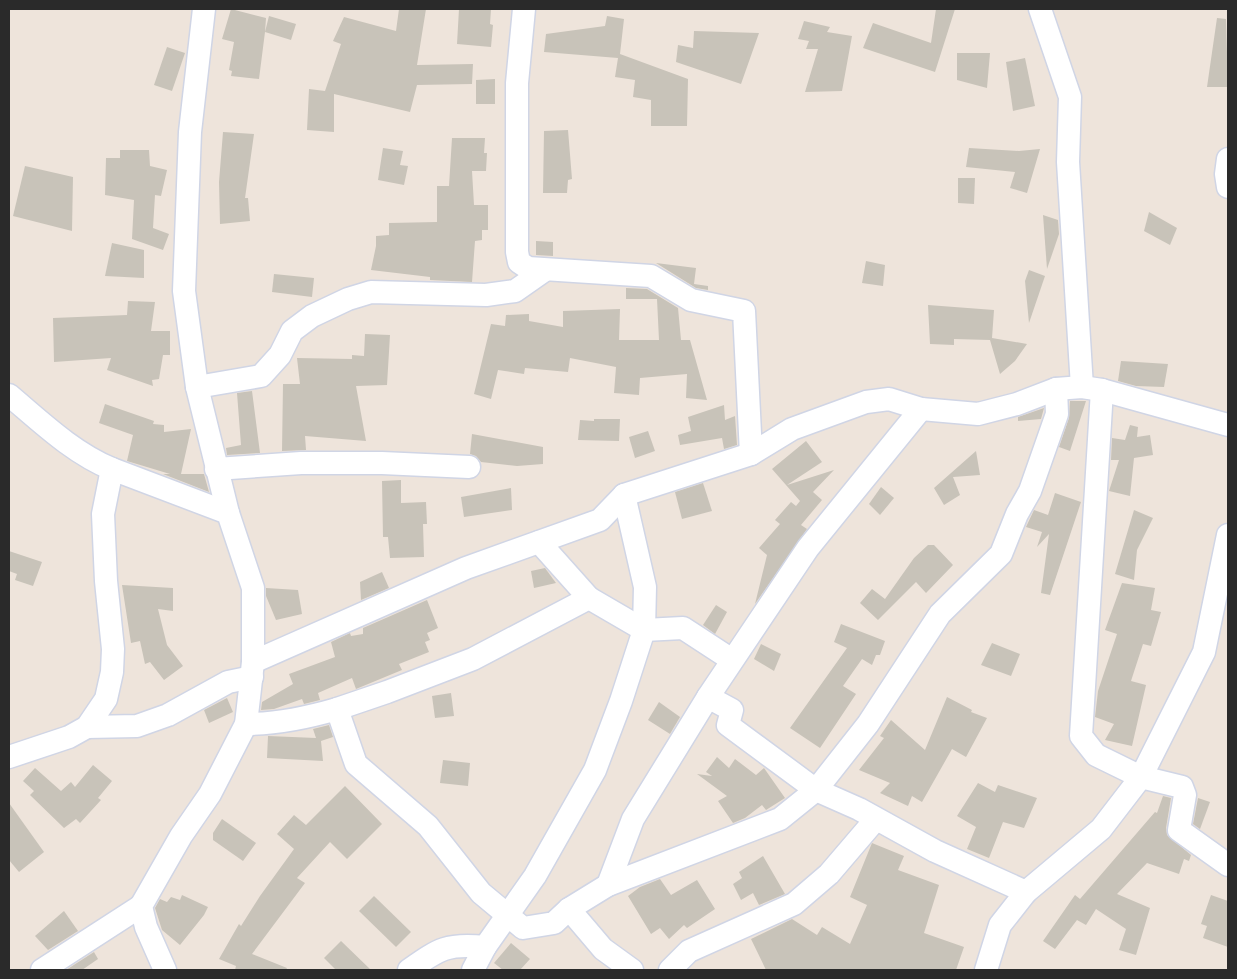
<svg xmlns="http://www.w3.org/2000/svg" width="1237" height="979" viewBox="0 0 1237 979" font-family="'Titillium Web',sans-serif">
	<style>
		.building { fill: #c8c3b9 }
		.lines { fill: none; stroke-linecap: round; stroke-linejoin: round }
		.minor-casing { stroke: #d0d5e5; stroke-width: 25 }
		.minor { stroke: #fff; stroke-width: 22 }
	</style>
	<rect width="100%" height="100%" fill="#eee4db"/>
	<g class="building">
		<polygon points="231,9 266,18 265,32 269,16 296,24 291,40 265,32 259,79 231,76 232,71 229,70 234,42 222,39"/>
		<polygon points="399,9 426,9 417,65 473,64 472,84 417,85 410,112 334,94 334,132 307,130 309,89 325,91 341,44 333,41 344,17 396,31"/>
		<polygon points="459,9 491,9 490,24 493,25 491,47 457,44"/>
		<polygon points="936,9 955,9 935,72 863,48 873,23 931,43"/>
		<polygon points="607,16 624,19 620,54 688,79 687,126 651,126 651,100 633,97 635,80 615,77 618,58 544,52 546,34 605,26"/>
		<polygon points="1217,18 1226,19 1228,87 1207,87"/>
		<polygon points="804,21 830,27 827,32 852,36 842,91 805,92 818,49 806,49 809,41 798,39"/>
		<polygon points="694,31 759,33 741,84 676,62 678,45 693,48"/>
		<polygon points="167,47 185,53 172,91 154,85"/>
		<polygon points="957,53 990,53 987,88 957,80"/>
		<polygon points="1025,58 1035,106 1013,111 1006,62"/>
		<polygon points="495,79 495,104 476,104 476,80"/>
		<polygon points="568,130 572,179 568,180 567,193 543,193 544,131"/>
		<polygon points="223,132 254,134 245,198 248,198 250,221 220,224 219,182"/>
		<polygon points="452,138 485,138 484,153 487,153 486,171 472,171 474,205 488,205 488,230 482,230 482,240 475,241 472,282 430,280 430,277 371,270 376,246 376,236 389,235 389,223 437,222 437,186 449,186"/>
		<polygon points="383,148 403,151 400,165 408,166 404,185 378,180"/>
		<polygon points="969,148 1019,151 1040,149 1027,193 1010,188 1015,172 966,167"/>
		<polygon points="120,150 149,150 150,166 167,170 161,196 155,195 153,228 169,234 163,250 132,239 134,200 105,195 106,158 120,158"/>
		<polygon points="25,166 73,177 72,231 13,216"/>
		<polygon points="958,178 975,178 974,204 958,203"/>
		<polygon points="1149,212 1177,228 1170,245 1144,231"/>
		<polygon points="1043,215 1058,220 1059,234 1047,269"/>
		<polygon points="536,241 553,242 553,256 536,255"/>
		<polygon points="112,243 144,250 144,278 105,276"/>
		<polygon points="866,261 885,265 883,286 862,283"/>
		<polygon points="656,263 696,268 694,284 708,286 708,290 696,288"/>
		<polygon points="1029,270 1045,276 1029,323 1025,281"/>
		<polygon points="274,274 314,278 312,297 272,292"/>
		<polygon points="626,288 647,289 678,308 681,340 690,340 707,400 686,398 687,374 640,378 639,395 614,393 616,367 570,358 568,372 525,368 524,374 498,370 491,399 474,394 491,324 505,326 506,315 529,314 529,321 563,327 563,311 620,309 619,340 659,340 657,299 626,299"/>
		<polygon points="128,301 155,302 151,331 170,331 170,355 163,355 159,379 152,380 153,386 107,370 111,358 54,362 53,318 127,315"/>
		<polygon points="928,305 994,310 992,338 1027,344 1015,361 1000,374 990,340 954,339 954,345 930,344"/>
		<polygon points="365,334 390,335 387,385 356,386 366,441 305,436 306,450 282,451 283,384 300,384 297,358 352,359 352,355 364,356"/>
		<polygon points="1121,361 1168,364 1164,387 1136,386 1118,381"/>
		<polygon points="252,391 260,453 227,455 226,448 241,445 237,393"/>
		<polygon points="1070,401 1086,401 1070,451 1059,447 1069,418"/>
		<polygon points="105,404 154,421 153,424 164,425 164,432 191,429 181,474 204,474 209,492 163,474 170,474 127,461 133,435 99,423"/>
		<polygon points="724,405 725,420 735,416 737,445 724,449 722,438 680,445 678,435 691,431 688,417"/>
		<polygon points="1044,408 1041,419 1018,421 1018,417"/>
		<polygon points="594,419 620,419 619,441 578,440 580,420 594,421"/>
		<polygon points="1130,425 1138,427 1137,437 1150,435 1153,455 1134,458 1130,496 1109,491 1119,460 1111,460 1112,438 1125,440"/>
		<polygon points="648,431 655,451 635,458 629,437"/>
		<polygon points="472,434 543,447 543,464 517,466 481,462 476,456 470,454"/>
		<polygon points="806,441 822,462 787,485 834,470 813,492 822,500 801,525 807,529 755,604 767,555 759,548 780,524 775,520 791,502 796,506 800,501 772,469"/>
		<polygon points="976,451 980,475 953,477 960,495 944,505 934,488"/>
		<polygon points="401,480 401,503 426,502 427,524 423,524 424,557 390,558 388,537 383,537 382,481"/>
		<polygon points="703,483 712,511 682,519 675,492"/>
		<polygon points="881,487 894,498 880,515 869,504"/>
		<polygon points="511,488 512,510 464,517 461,497"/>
		<polygon points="1055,493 1081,502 1050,595 1041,593 1049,534 1037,547 1042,532 1026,527 1034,510 1048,515"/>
		<polygon points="1134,510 1153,518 1137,550 1134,580 1115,574"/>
		<polygon points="928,545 934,545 953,565 926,593 916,582 878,620 860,603 872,589 885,599 914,558"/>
		<polygon points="9,551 42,562 33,586 15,580 17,574 9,571"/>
		<polygon points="545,568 556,583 534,588 531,571"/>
		<polygon points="382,572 389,588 361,600 360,582"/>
		<polygon points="1122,583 1155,588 1151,610 1161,612 1151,646 1143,644 1131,681 1146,685 1132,746 1105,740 1114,724 1095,717 1098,691 1117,634 1105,630"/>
		<polygon points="122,585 173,588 173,611 158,609 167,645 183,666 164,680 150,662 145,664 140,641 131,643"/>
		<polygon points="266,588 298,590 302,614 276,620 266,596"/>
		<polygon points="427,600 438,628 427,633 430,640 425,642 429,652 399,664 402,670 356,689 352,678 318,693 320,700 304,704 302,699 274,709 261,710 262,702 293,684 289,674 335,657 331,642 350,633 351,636 363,634 363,628"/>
		<polygon points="716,605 727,612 715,634 703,625"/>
		<polygon points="841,624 885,641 880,655 876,655 872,665 862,659 843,686 856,694 820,748 790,728 847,648 834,642"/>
		<polygon points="992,643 1020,654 1011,676 981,665"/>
		<polygon points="761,644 781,654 774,671 754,659"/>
		<polygon points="451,693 454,716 435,718 432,696"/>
		<polygon points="947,697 972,710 971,712 987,718 966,757 952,749 922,802 912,796 908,806 880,793 890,783 859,770 884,738 880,736 891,720 925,750"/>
		<polygon points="227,698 233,712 209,723 204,710"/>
		<polygon points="659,702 680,717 670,734 648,720"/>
		<polygon points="329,725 333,737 321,741 323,761 267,758 268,736 316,738 313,729"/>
		<polygon points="717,757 729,768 735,759 756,775 764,768 785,798 766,810 762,805 745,818 733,823 718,801 727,796 697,774 712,776 706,772"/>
		<polygon points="443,760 470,763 468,786 440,783"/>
		<polygon points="93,765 112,781 98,798 101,800 80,823 76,819 64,828 30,795 34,791 23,781 35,768 61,791 71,782 75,787"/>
		<polygon points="978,783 995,792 998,785 1037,798 1024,828 1003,822 989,858 967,849 976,827 957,816"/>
		<polygon points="345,786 382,824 347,859 330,842 297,878 305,883 252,954 287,968 286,970 235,970 236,966 219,959 239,924 241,926 260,896 294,849 277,834 294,815 306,825"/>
		<polygon points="1163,796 1171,798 1166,828 1167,835 1191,855 1189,861 1184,859 1179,874 1147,863 1117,894 1150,908 1136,955 1119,950 1126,929 1096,909 1086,925 1077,920 1055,949 1043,941 1075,895 1080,899 1155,812 1157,813"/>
		<polygon points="1198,798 1210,802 1200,829 1193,824"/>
		<polygon points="9,803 44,852 19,872 9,860"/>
		<polygon points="222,819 256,843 243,861 213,840 213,833"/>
		<polygon points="872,843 904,856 898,870 939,885 924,933 964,947 956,970 766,970 751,939 792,919 817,935 822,927 850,944 867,905 850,897"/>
		<polygon points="763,856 785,894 759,905 753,893 741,900 733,884 742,878 739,872"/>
		<polygon points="660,879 671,895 697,880 715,909 687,928 684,925 669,939 660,928 651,934 628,896 640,887"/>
		<polygon points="182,895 208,907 204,915 180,945 162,930 155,908 160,899 167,902 171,897 180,900"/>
		<polygon points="1211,895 1228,901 1228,947 1203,938 1207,926 1201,924"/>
		<polygon points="374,896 411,932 396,947 359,911"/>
		<polygon points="64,911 78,931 48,950 35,936"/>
		<polygon points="341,941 371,970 336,970 324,958"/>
		<polygon points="511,943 530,959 520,970 503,970 494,963"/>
		<polygon points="94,952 98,959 82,970 66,970"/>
	</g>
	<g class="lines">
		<g class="minor-casing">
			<g id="minor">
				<polyline points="204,9 190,132 184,291 197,387 228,513"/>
				<polyline points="524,9 517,83 517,252 519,262 528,268 651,276 691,300 744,311 751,454"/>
				<polyline points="1040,9 1070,97 1068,162 1082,387"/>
				<polyline points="1228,159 1226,174 1228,187"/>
				<polyline points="197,387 261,376 280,355 292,331 312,316 348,299 371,292 486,295 515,291 545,270"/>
				<polyline points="1102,390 1081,736 1096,755 1141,777 1182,787 1185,795 1179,830 1228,865"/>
				<path d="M9,395C41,422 73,453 112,469"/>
				<polyline points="216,469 301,463 382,463 469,467"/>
				<polyline points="539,542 589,598"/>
				<polyline points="253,662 466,568 600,520 624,495 751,454 792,429 866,402 889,399 921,409 978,414 1017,404 1056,389 1082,387 1102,390 1228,425"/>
				<polyline points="708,697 732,710 728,725 816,790 859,809 935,851 1026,892"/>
				<polyline points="337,709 387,692 473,659 589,598 644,630 683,628 732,660"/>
				<path d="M246,724C277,724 306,718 337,709L356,764L428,826L481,893L523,928L554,923L569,909L608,885L780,819L816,790L868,724L940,614L1001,554L1017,514L1030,491L1057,414L1056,389"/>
				<polyline points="87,727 137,726 168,715 228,682 252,677"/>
				<polyline points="9,757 69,737 87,727 106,699 112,672 113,649 106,581 103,514 112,469 228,513 253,588 253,662 246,724 210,794 181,836 141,906 146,927 165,970"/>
				<polyline points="608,885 633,819 708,697 808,548 921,409"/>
				<polyline points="569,909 603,949 632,970"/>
				<polyline points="42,970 141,906"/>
				<path d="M409,970C439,949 447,943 485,947"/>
				<polyline points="473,970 485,947 535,876 595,770 621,701 644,630 645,587 624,495"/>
				<polyline points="670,970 689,951 794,904 829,874 876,819"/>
				<polyline points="986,970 1000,925 1026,892 1101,829 1141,777 1204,652 1228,535"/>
			</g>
		</g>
		<use href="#minor" class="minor"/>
	</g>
	<rect width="1237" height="979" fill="none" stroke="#2a2a2a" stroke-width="20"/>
</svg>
